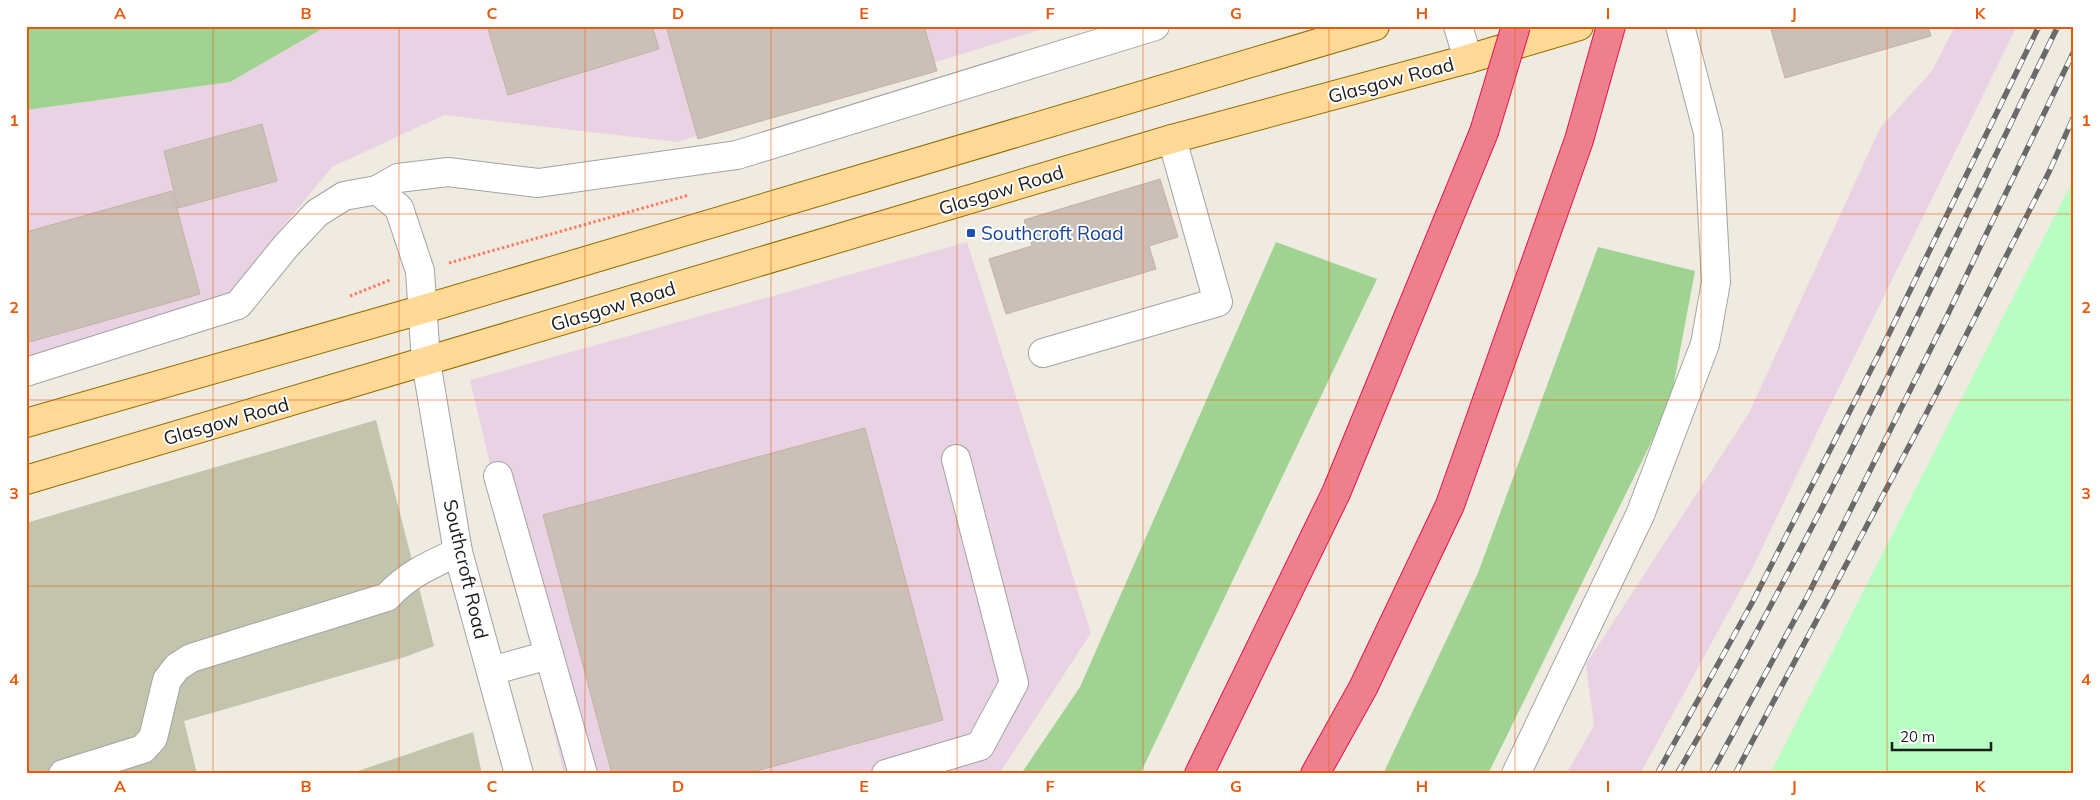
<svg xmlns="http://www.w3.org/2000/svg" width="2100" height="800" viewBox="0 0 2100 800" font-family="Mulish,sans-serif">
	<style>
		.industrial { fill: #e9d2e3 }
		.construction { fill: #c2c4ac }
		.forest { fill: #a0d291 }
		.park { fill: #b8fec2 }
		.building { fill: #cbc0b7; stroke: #c2b2a2 }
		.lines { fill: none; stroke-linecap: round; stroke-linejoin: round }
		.minor-casing { stroke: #a3a3a3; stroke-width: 30 }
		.major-casing { stroke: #946d00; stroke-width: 30 }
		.highway-casing { stroke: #e7134d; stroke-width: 30 }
		.path { stroke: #ff7c61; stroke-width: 3; stroke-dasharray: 2.5 2.5; stroke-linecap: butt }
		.minor { stroke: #fff; stroke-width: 28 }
		.major { stroke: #ffd995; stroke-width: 28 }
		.highway { stroke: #ee808d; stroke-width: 28 }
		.rail-casing { stroke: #6a6a6a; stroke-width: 5.5 }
		.rail { stroke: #fff; stroke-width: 4; stroke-dasharray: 11; stroke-linecap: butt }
		.highway-bridge-casing { stroke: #e7134d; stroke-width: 30; stroke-linecap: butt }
		.highway-bridge { stroke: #ee808d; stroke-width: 28 }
		.grid { fill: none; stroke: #e8590c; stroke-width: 1; stroke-opacity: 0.55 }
		.transit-dot { fill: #1a4fb4; stroke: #fff; stroke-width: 2 }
		.labels { text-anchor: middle; stroke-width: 4; stroke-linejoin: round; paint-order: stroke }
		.street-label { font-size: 19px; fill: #1c1c1c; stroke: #fff }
		.transit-label { font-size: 19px; fill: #164399; stroke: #fff; text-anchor: start }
		.neatline { fill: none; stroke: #e8590c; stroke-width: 2 }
		.grid-label { font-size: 16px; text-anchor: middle; font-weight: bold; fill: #e8590c }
	</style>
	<rect width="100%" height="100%" fill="#efebe1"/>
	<g class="industrial">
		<polygon points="327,26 1053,26 677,142 444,115 332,167 228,293 26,364 26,110 230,82"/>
		<polygon points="1955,26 2017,26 1822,422 1753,567 1640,774 1566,774 1594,726 1586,664 1749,413 1880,128 1932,71"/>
		<polygon points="967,242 1091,633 999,774 564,774 470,380"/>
	</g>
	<g class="construction">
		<polygon points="376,420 434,646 405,657 184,721 197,774 26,774 26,523"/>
		<polygon points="473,732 482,774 349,774"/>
	</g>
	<g class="forest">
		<polygon points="26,26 327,26 230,82 26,110"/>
		<polygon points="1276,242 1377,279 1140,774 1021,774 1080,687"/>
		<polygon points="1598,247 1695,271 1670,404 1488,774 1383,774 1478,573"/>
	</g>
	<polygon class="park" points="2074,178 2074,774 1777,774 1772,770"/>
	<g class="building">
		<polygon points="487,26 652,26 659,49 508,95"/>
		<polygon points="666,26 924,26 937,71 698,139"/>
		<polygon points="1770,26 1928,26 1931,36 1785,78"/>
		<polygon points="262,124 277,181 178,208 164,151"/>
		<polygon points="1160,179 1178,237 1149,246 1156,269 1006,314 989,259 1032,246 1024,220"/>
		<polygon points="172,191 200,294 26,343 26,232"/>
		<polygon points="865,428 943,720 745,774 612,774 543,515"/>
	</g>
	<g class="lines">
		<g class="minor-casing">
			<g id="minor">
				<polyline points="1458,26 1468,59"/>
				<polyline points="377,190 398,178 448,172 538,183 737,155 1155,26"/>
				<polyline points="1043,353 1218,302 1172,139"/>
				<polyline points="26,372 238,305 286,246 317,213 344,196 377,190 399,208 420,271 426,362 458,552 519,774"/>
				<polyline points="498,476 583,774"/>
				<polyline points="491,671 549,655"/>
				<path d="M63,774L143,749L153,738L167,680L177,667L191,658L387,597C408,574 430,565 458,552"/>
				<polyline points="886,774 980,746 1014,683 956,459"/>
				<polyline points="1516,774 1640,515 1705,344 1716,282 1708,133 1680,26"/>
			</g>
		</g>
		<g class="major-casing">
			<g id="major">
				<polyline points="26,423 424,309 1375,26"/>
				<polyline points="26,480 1172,139 1468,59 1579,26"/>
			</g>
		</g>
		<g class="highway-casing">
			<g id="highway">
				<polyline points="1199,774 1336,493 1484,132"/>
				<polyline points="1315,774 1363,688 1450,505 1579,140 1611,26"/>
			</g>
		</g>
		<g class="path">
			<polyline points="449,263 689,195"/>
			<polyline points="350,296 390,280"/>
		</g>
		<use href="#minor" class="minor"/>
		<use href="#major" class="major"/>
		<use href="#highway" class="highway"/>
		<g class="rail-casing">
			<g id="rail">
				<polyline points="1657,774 1753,601 1883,346 2039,26"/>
				<path d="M1677,774C1818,532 1936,277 2058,26"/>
				<polyline points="1711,774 1808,595 1946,318 2074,51"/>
				<polyline points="1735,774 1925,416 2049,172 2074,116"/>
			</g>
		</g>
		<use href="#rail" class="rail"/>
		<g class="highway-bridge-casing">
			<polyline id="highway-bridge" points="1484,132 1516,26"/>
		</g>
		<use href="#highway-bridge" class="highway-bridge"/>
	</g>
	<path class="grid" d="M213,26V774M399,26V774M585,26V774M771,26V774M957,26V774M1143,26V774M1329,26V774M1515,26V774M1701,26V774M1887,26V774M26,214H2074M26,400H2074M26,586H2074"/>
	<rect class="transit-dot" x="966" y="228" width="10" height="10" rx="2.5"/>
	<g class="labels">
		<g class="street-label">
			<text transform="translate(1391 80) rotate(-15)" y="7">Glasgow Road</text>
			<text transform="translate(1001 190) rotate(-17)" y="7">Glasgow Road</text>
			<text transform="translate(613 306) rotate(-17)" y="7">Glasgow Road</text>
			<text transform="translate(226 421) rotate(-16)" y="7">Glasgow Road</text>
			<text transform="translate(466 569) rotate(77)" y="7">Southcroft Road</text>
		</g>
		<g class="transit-label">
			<text x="981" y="240">Southcroft Road</text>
		</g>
	</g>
	<rect width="2100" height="800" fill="none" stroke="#ffffff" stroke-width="55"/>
	<path d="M1892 742v8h99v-8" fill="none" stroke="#1c1c1c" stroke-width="2.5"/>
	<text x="1900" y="742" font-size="15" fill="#1c1c1c" stroke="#ffffff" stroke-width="4" paint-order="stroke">20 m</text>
	<rect x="28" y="28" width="2044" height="744" class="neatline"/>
	<g class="grid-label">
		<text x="120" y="19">A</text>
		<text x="306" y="19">B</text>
		<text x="492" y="19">C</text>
		<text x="678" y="19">D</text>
		<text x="864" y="19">E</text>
		<text x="1050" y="19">F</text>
		<text x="1236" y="19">G</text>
		<text x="1422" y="19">H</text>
		<text x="1608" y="19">I</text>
		<text x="1794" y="19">J</text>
		<text x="1980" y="19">K</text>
		<text x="14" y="126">1</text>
		<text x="2086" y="126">1</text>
		<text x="14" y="313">2</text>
		<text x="2086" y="313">2</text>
		<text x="14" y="499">3</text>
		<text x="2086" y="499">3</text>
		<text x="14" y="685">4</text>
		<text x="2086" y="685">4</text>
		<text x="120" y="792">A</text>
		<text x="306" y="792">B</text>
		<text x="492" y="792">C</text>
		<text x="678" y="792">D</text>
		<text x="864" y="792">E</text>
		<text x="1050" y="792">F</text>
		<text x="1236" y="792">G</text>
		<text x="1422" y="792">H</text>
		<text x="1608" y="792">I</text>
		<text x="1794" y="792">J</text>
		<text x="1980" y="792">K</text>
	</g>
</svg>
